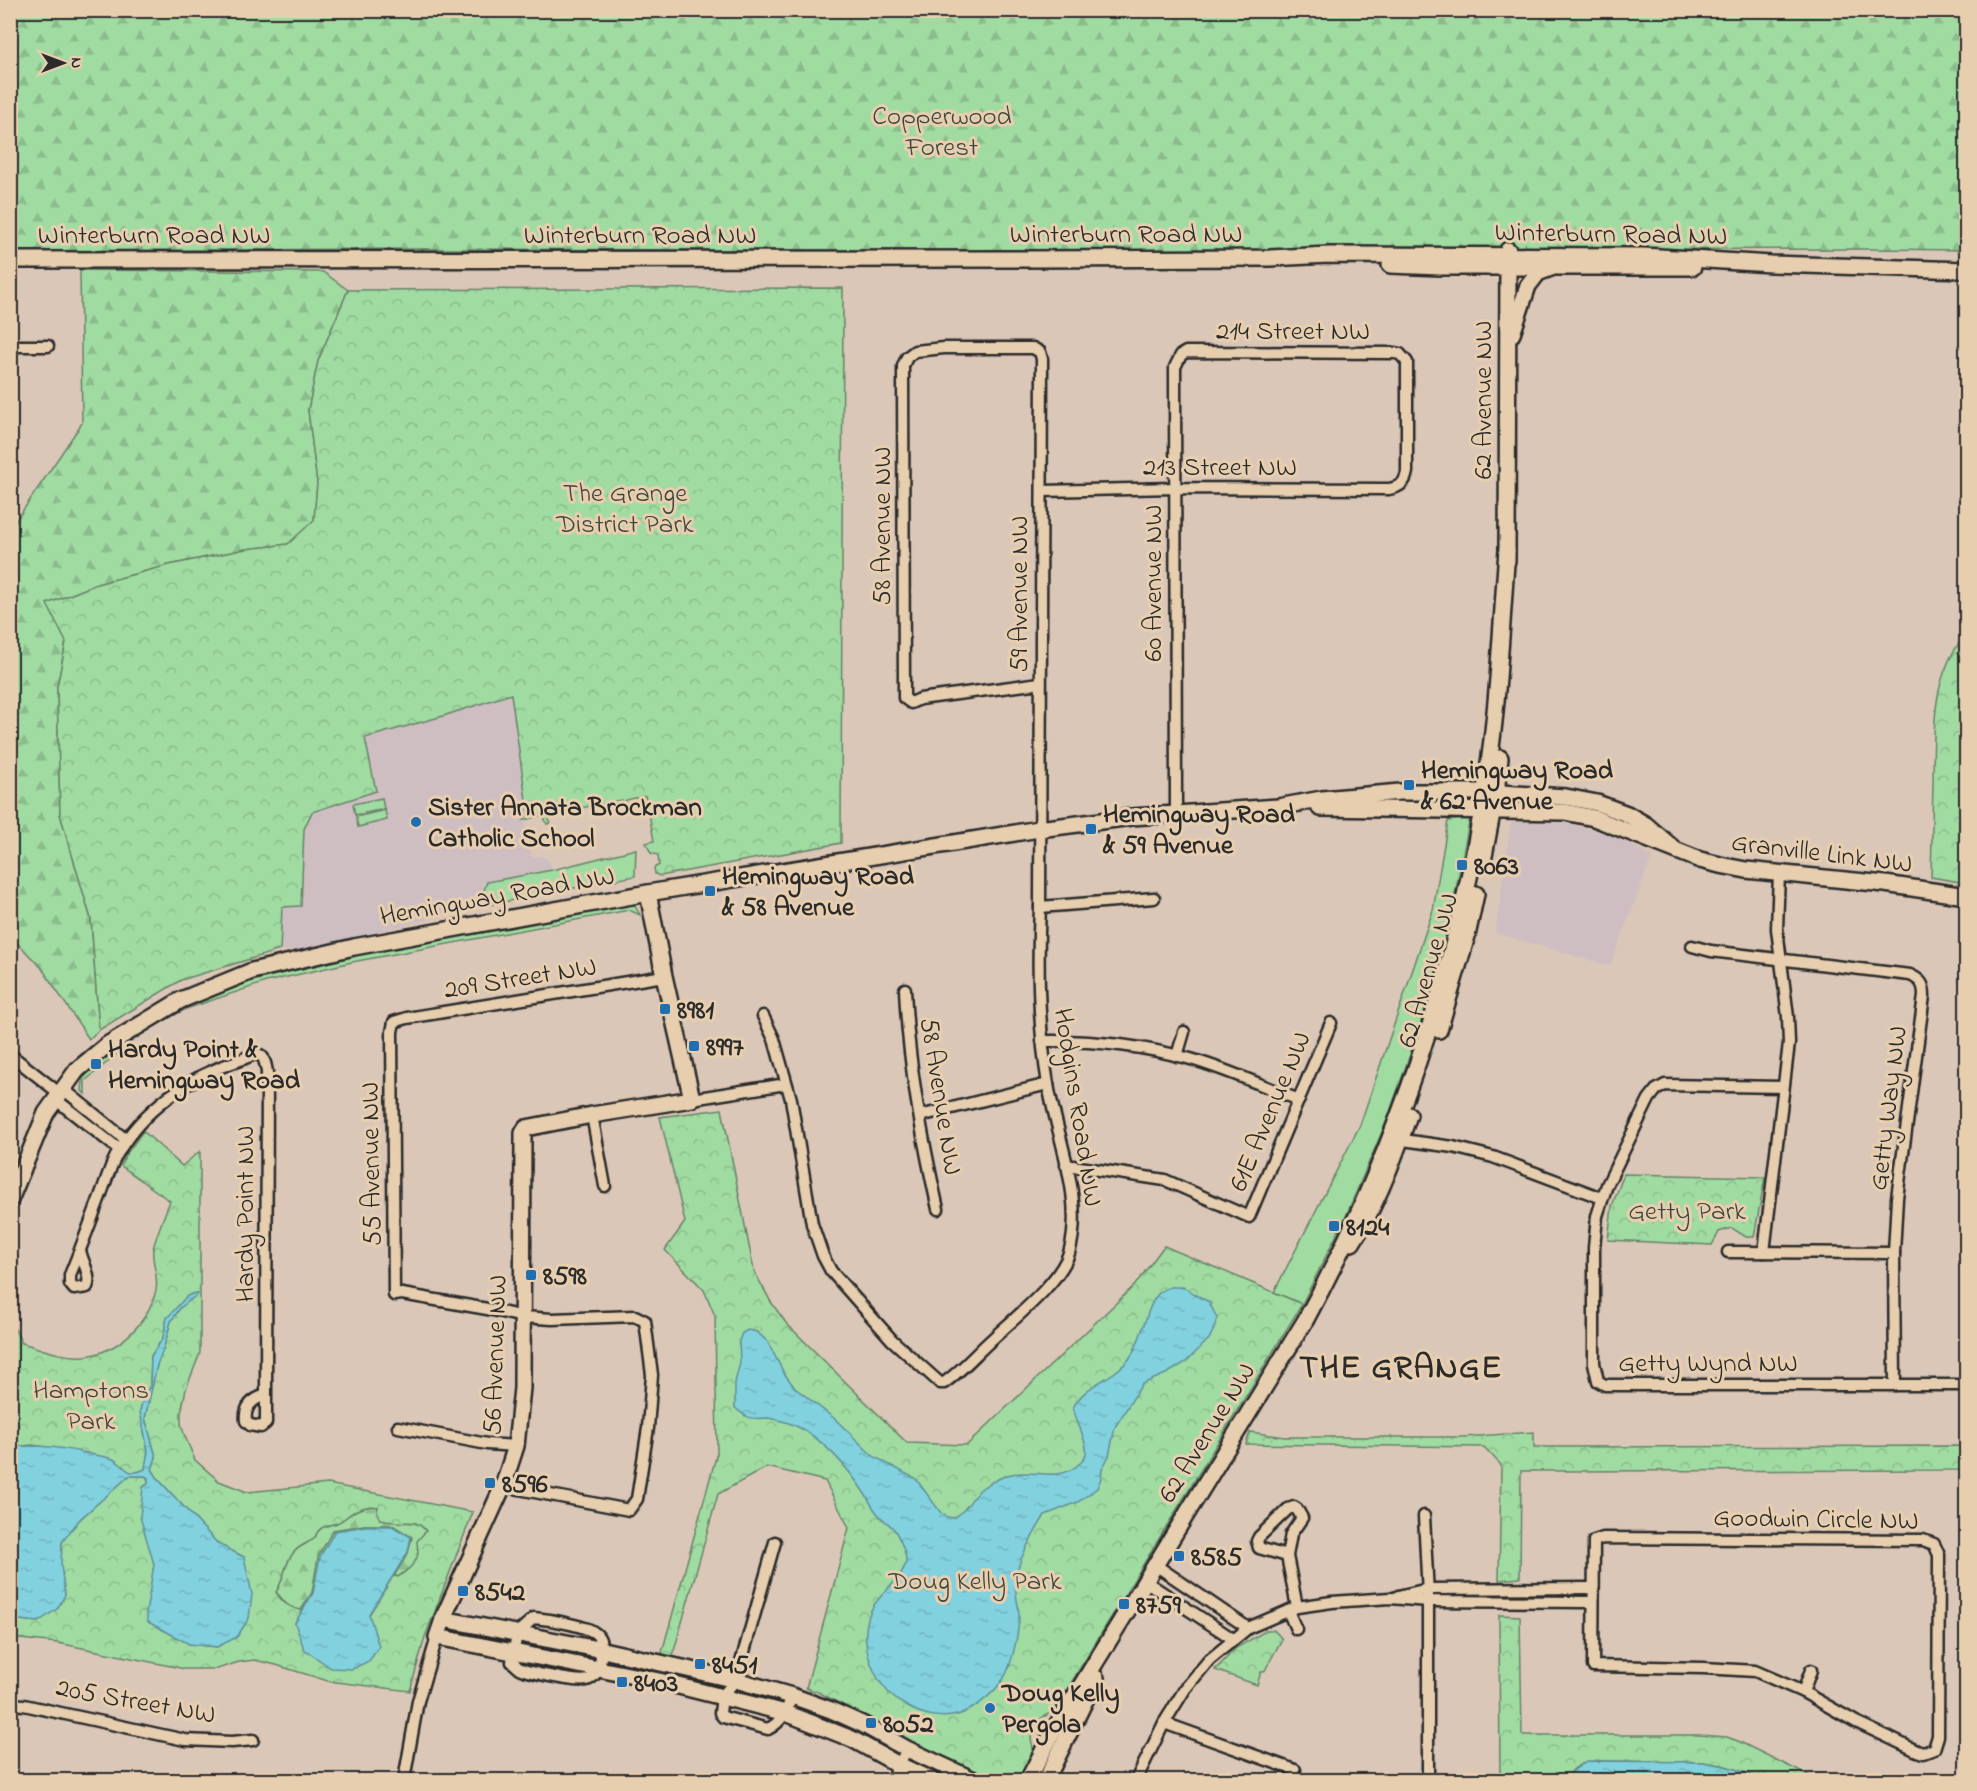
<svg xmlns="http://www.w3.org/2000/svg" width="1977" height="1791" viewBox="0 0 1977 1791" font-family="'Indie Flower',sans-serif">
	<style>
		.built { fill: #cebec2 }
		.grass { fill: #a0dba2; stroke: #668366; stroke-width: 1.5 }
		.forest { fill: url(#forest-firs); stroke: #668366; stroke-width: 1.5 }
		.park { fill: url(#park-crowns); stroke: #668366; stroke-width: 1.5; fill-rule: evenodd }
		.water { fill: url(#water-ripples); stroke: #5f8f96; stroke-width: 1.5 }
		.lines { fill: none; stroke-linecap: round; stroke-linejoin: round }
		.street-casing { stroke: #2b2b2b; stroke-width: 15 }
		.secondary-casing { stroke: #2b2b2b; stroke-width: 20 }
		.street { stroke: #e6ceaf; stroke-width: 10 }
		.secondary { stroke: #e6ceaf; stroke-width: 15 }
		.poi-dot { fill: #1f6fb2; stroke: #e6ceaf; stroke-width: 2 }
		.labels { text-anchor: middle; stroke-width: 6; stroke-linejoin: round; paint-order: stroke }
		.park-label { font-size: 27px; fill: #3d453d; stroke: #e6ceaf }
		.street-label { font-size: 27px; fill: #2b2b2b; stroke: #e6ceaf }
		.poi-label { font-size: 27px; font-weight: bold; fill: #2b2b2b; stroke: #e6ceaf; text-anchor: start }
		.district-label { font-size: 33px; font-weight: bold; letter-spacing: 1.5px; fill: #2b2b2b; stroke: #e6ceaf }
	</style>
	<defs>
		<pattern id="forest-firs" width="22" height="20" patternUnits="userSpaceOnUse" patternTransform="scale(1.5)"><rect width="22" height="20" fill="#a0dba2"/><path d="M5 1l3.5 6h-7zM16 11l3.5 6h-7z" fill="#8abc8c"/></pattern>
		<pattern id="park-crowns" width="20" height="18" patternUnits="userSpaceOnUse" patternTransform="scale(1.5)"><rect width="20" height="18" fill="#a0dba2"/><path d="M2 6a3 3 0 1 1 6 0M12 15a3 3 0 1 1 6 0" fill="none" stroke="#8abc8c"/></pattern>
		<pattern id="water-ripples" width="26" height="14" patternUnits="userSpaceOnUse" patternTransform="scale(1.5)"><rect width="26" height="14" fill="#82d1de"/><path d="M2 4q2-2 4 0t4 0M15 11q2-2 4 0t4 0" fill="none" stroke="#70b4bf"/></pattern>
	</defs>
	<rect width="100%" height="100%" fill="#dbc7b8"/>
	<filter id="ink" filterUnits="userSpaceOnUse"><feTurbulence type="fractalNoise" baseFrequency=".0167" numOctaves="2"/><feDisplacementMap in="SourceGraphic" scale="12" xChannelSelector="R" yChannelSelector="G"/><feConvolveMatrix kernelMatrix="1 2 1 2 8 2 1 2 1" color-interpolation-filters="sRGB"/></filter>
	<g filter="url(#ink)">
		<g class="built">
			<polygon points="511,693 528,814 524,820 532,857 541,856 549,861 552,870 487,882 478,907 305,950 280,950 282,907 301,906 304,829 312,811 376,791 365,738 443,716"/>
			<polygon points="1511,822 1567,823 1616,836 1652,857 1610,966 1495,933"/>
		</g>
		<g class="grass">
			<polygon points="382,798 384,809 355,815 353,804"/>
			<polygon points="385,810 387,820 358,827 356,817"/>
			<polygon points="1470,818 1449,924 1426,1009 1387,1120 1345,1218 1302,1304 1274,1292 1360,1125 1433,910 1448,821"/>
			<polygon points="636,849 635,876 478,907 487,882 552,870"/>
			<polygon points="630,904 635,906 640,915 629,910 352,962 266,982 186,1009 152,1027 131,1042 85,1081 85,1094 82,1091 83,1079 100,1060 136,1033 185,1004 231,987 334,959"/>
		</g>
		<g class="forest">
			<polygon points="10,11 1966,11 1966,250 1871,249 1017,251 421,249 11,251"/>
			<polygon points="80,270 323,272 348,290 318,361 308,410 317,483 314,520 289,544 246,549 169,565 97,584 48,604 66,642 57,687 60,814 91,919 99,1030 89,1039 41,967 11,937 11,528 82,423"/>
			<path d="M371,1506L378,1507L380,1519C385,1519 390,1522 395,1522C408,1524 418,1518 426,1532C417,1543 422,1549 417,1560C414,1566 403,1573 398,1577L394,1575L408,1553L394,1526L364,1525L319,1557L312,1593L301,1611L289,1607L276,1592C284,1580 284,1563 294,1552C299,1546 308,1543 315,1538C318,1526 327,1526 337,1523C344,1520 350,1513 357,1510C361,1508 367,1507 371,1506Z"/>
		</g>
		<g class="park">
			<polygon points="843,288 841,843 660,876 655,874 654,868 659,865 658,855 651,853 646,843 654,841 649,813 640,814 648,811 645,796 626,800 626,807 622,800 548,814 550,823 547,824 543,815 524,820 528,814 511,694 443,716 365,738 376,791 312,812 304,829 301,906 282,907 280,950 181,980 99,1030 91,919 60,814 57,687 66,642 47,604 97,584 169,565 246,549 288,544 314,520 317,483 308,410 318,361 348,290"/>
			<path d="M1966,634V883L1931,877C1932,846 1932,815 1933,784C1934,733 1930,676 1966,634Z"/>
			<path d="M722,1109L754,1271L771,1302L786,1323L907,1443L967,1445L1135,1285L1164,1246L1302,1304L1054,1711C1042,1717 1031,1723 1031,1739C1032,1744 1034,1748 1033,1753C1031,1763 1025,1772 1021,1780H990L896,1737L869,1719L818,1692L806,1688L849,1528L825,1481L767,1467L718,1494L672,1658L661,1656L717,1453L715,1316L704,1290L665,1250L685,1222L660,1117Z"/>
			<path d="M143,1131L182,1166L200,1151V1353L186,1389L181,1413V1424L184,1434L195,1460L219,1481L247,1492L328,1484L473,1512L425,1637L410,1691L328,1681L276,1665L255,1660L239,1662L217,1669H185L58,1643L11,1638V1619L38,1622L65,1595C63,1581 57,1556 62,1543C67,1526 114,1490 129,1476H145L148,1478L151,1548L154,1564L152,1582L189,1644L217,1647L244,1557L218,1544L158,1479L152,1469L156,1457L145,1418L157,1365L164,1347L171,1321L180,1308L197,1294H191L167,1318L163,1338L151,1356L150,1386L143,1398L140,1411L148,1451L145,1469L138,1473L127,1472L113,1459L33,1445L11,1447L10,1320L22,1343C42,1349 64,1358 85,1356C119,1352 148,1323 156,1290C159,1276 151,1262 153,1249C157,1233 164,1216 170,1201L121,1166L125,1156ZM371,1506L378,1507L377,1513L380,1519C385,1519 390,1522 395,1522C408,1524 417,1518 426,1531L417,1541C417,1545 418,1548 418,1552C418,1563 406,1571 398,1577L394,1576L408,1553L412,1537L394,1526L388,1525H364L333,1530L318,1557L312,1593L301,1610C288,1607 283,1603 276,1592C284,1580 284,1563 294,1552C299,1546 308,1543 315,1538C318,1526 327,1526 337,1523C344,1520 350,1513 357,1510C361,1508 367,1507 371,1506ZM408,1552L369,1615L295,1623L313,1593Z"/>
			<polygon points="1624,1174 1765,1177 1754,1237 1746,1237 1732,1228 1719,1232 1712,1245 1608,1240 1612,1206"/>
			<polygon points="1250,1432 1285,1437 1464,1437 1534,1432 1534,1447 1966,1446 1966,1470 1521,1471 1520,1578 1499,1580 1501,1465 1484,1447 1246,1444"/>
			<path d="M1499,1615L1520,1616L1522,1735H1699L1727,1737L1738,1741L1817,1780H1761L1747,1773L1722,1765L1703,1762L1600,1761C1586,1761 1572,1765 1567,1780H1500Z"/>
			<polygon points="1267,1630 1274,1630 1282,1639 1264,1672 1261,1672 1257,1685 1215,1670 1236,1648"/>
		</g>
		<g class="water">
			<path d="M1170,1287H1183L1209,1302L1217,1318L1214,1329L1209,1339L1186,1362L1168,1373L1142,1384L1115,1427L1109,1456L1102,1469L1101,1478L1097,1488L1078,1502L1045,1515C1034,1534 1020,1555 1016,1576C1013,1590 1019,1603 1019,1616C1019,1633 1012,1664 1004,1678C996,1691 978,1707 963,1713C943,1721 920,1715 903,1704C873,1687 854,1637 874,1605C883,1591 902,1579 906,1562C907,1553 900,1540 896,1532C892,1525 882,1520 877,1513C872,1507 869,1500 865,1494C849,1469 822,1437 794,1425C786,1422 776,1419 768,1418C761,1418 752,1420 746,1416C742,1414 738,1410 735,1408V1382L740,1363L739,1341L742,1333L748,1330L757,1332L767,1341L784,1373L795,1388L835,1419L873,1456L916,1479L941,1513L947,1517L954,1518C967,1511 971,1497 982,1488C989,1483 1000,1478 1007,1475C1032,1467 1058,1484 1079,1464C1084,1460 1087,1454 1086,1448C1084,1434 1076,1421 1073,1408C1085,1383 1113,1380 1129,1359C1143,1340 1145,1309 1158,1294C1161,1291 1166,1289 1170,1287Z"/>
			<path d="M195,1293L198,1294L180,1308L171,1321L164,1347L157,1365L145,1418L156,1457L152,1469L158,1479L218,1544L244,1557L252,1594L249,1618L237,1637L217,1647L189,1644L148,1622L146,1613L154,1564L140,1517L143,1487L148,1484V1478L145,1476H129L80,1519L62,1542L61,1565L65,1595L57,1609L38,1622L11,1619V1447C41,1444 65,1448 95,1455C100,1456 108,1457 113,1459C127,1466 126,1478 145,1469L148,1451L140,1411L143,1398L150,1386L151,1356L163,1338L167,1318L187,1296Z"/>
			<polygon points="365,1526 392,1526 411,1537 408,1552 369,1614 379,1647 369,1661 352,1669 331,1668 304,1649 295,1623 313,1593 320,1557 335,1531"/>
			<path d="M1586,1761L1703,1762C1724,1765 1743,1770 1761,1780H1567L1569,1774Z"/>
		</g>
		<g class="lines">
			<g class="street-casing">
				<g id="street">
					<polyline points="10,346 48,346"/>
					<path d="M1042,491L1174,488L1389,489C1399,487 1405,484 1407,472V362L1400,354L1395,353L1186,352L1181,355L1175,367L1176,814"/>
					<polyline points="1040,907 1154,898"/>
					<path d="M1692,946L1711,951L1910,975C1921,980 1924,984 1924,996L1897,1198L1894,1253L1895,1385"/>
					<path d="M905,989C908,1063 922,1137 938,1209"/>
					<path d="M763,1016L774,1039L791,1099L812,1224L823,1256L831,1271L892,1340L940,1383H944C960,1372 974,1356 988,1343C1011,1321 1060,1283 1069,1253C1085,1200 1057,1138 1048,1084C1038,1025 1037,967 1040,907L1042,359L1040,352L1033,348H944L915,351L907,357L903,366L904,698L911,703L920,699L1040,683"/>
					<path d="M1042,1041C1092,1040 1139,1045 1187,1058C1224,1068 1263,1086 1299,1100"/>
					<polyline points="10,1052 12,1056 59,1093"/>
					<polyline points="1177,1056 1184,1032"/>
					<polyline points="1783,1087 1665,1085 1656,1090 1649,1099 1607,1185 1597,1216 1594,1248 1594,1363 1598,1381 1605,1385 1966,1385"/>
					<polyline points="62,1088 126,1140"/>
					<polyline points="55,1099 120,1150"/>
					<polyline points="692,1099 786,1084"/>
					<polyline points="592,1115 605,1186"/>
					<polyline points="920,1116 1048,1084"/>
					<polyline points="1396,1139 1453,1147 1493,1157 1602,1198"/>
					<polyline points="1066,1165 1165,1180 1249,1217 1331,1023"/>
					<path d="M80,1250C82,1262 92,1276 87,1287L74,1289L70,1284V1275C81,1248 91,1221 101,1194C106,1181 110,1167 116,1156C142,1109 190,1076 240,1060C259,1053 263,1049 267,1072L266,1395C253,1399 244,1406 246,1421L250,1425L261,1427L266,1423V1395"/>
					<polyline points="1728,1252 1894,1253"/>
					<polyline points="1764,1252 1789,1043 1788,1017 1777,929 1779,873"/>
					<polyline points="398,1427 487,1444 516,1446"/>
					<polyline points="503,1486 629,1510 637,1499 648,1428 652,1375 645,1321 635,1316 552,1319 523,1317 493,1310 402,1294 394,1295 392,1032 394,1022 407,1018 664,976"/>
					<polyline points="1424,1516 1428,1595 1428,1780"/>
					<polygon points="1603,1538 1923,1540 1934,1544 1939,1555 1938,1736 1934,1749 1923,1753 1917,1751 1856,1722 1803,1692 1755,1671 1704,1668 1593,1666 1594,1541"/>
					<path d="M775,1542L736,1680L722,1696L720,1713L723,1717L768,1729C782,1722 787,1710 792,1696"/>
					<polyline points="1287,1556 1291,1534 1302,1518 1297,1509 1294,1507 1288,1509 1259,1537 1257,1541 1259,1548 1287,1556 1297,1607"/>
					<polyline points="1154,1564 1248,1628"/>
					<polyline points="1145,1581 1233,1639"/>
					<polyline points="1398,1596 1428,1589 1592,1588"/>
					<polyline points="1288,1611 1296,1629"/>
					<path d="M534,1618C546,1619 558,1621 570,1624C596,1630 606,1634 600,1663C599,1670 594,1678 587,1680C579,1683 526,1672 519,1668C516,1666 515,1664 512,1662L517,1633Z"/>
					<polyline points="1803,1692 1811,1670"/>
					<polyline points="10,1704 24,1705 185,1740 232,1742 253,1740"/>
					<polyline points="1164,1723 1295,1770"/>
					<polyline points="404,1780 418,1701 437,1637"/>
					<polyline points="891,1780 907,1749"/>
					<polyline points="1136,1780 1164,1723 1185,1689 1209,1660 1248,1628 1297,1607 1332,1602 1390,1598 1428,1601 1592,1602"/>
				</g>
			</g>
			<g class="secondary-casing">
				<g id="secondary">
					<polyline points="10,260 1028,259 1270,258 1329,255 1643,256 1771,264 1966,270"/>
					<polyline points="1390,265 1441,267 1693,267"/>
					<polyline points="1512,334 1528,286 1538,273 1551,268"/>
					<polyline points="1507,561 1508,250"/>
					<polyline points="1320,808 1565,812 1594,818 1700,860 1720,865 1746,870 1885,884 1966,896"/>
					<polyline points="1484,856 1496,792 1500,758"/>
					<polyline points="648,893 664,976 692,1099 592,1115 526,1128 523,1133 522,1388 516,1446 503,1486 445,1614 437,1637 659,1681 786,1713 852,1739 899,1765 931,1780"/>
					<polyline points="1439,1030 1467,936 1476,894"/>
					<polyline points="10,1200 46,1113 77,1070 107,1045 181,1000 252,971 354,947 648,893 1039,829 1132,817 1278,807 1322,799 1400,792 1485,792 1566,797 1597,803 1627,814 1646,825 1674,849"/>
					<path d="M1352,1243C1376,1207 1395,1156 1409,1115"/>
					<polyline points="443,1619 603,1650 736,1680 792,1696 831,1710 862,1724 907,1749 974,1780"/>
					<path d="M1028,1780L1054,1730L1305,1321C1393,1158 1457,974 1485,790C1498,711 1501,630 1507,550"/>
					<polyline points="1046,1780 1096,1678"/>
				</g>
			</g>
			<use href="#street" class="street"/>
			<use href="#secondary" class="secondary"/>
		</g>
	</g>
	<g class="poi-dot">
		<rect x="1403" y="779" width="12" height="12" rx="3"/>
		<circle cx="416" cy="822" r="6"/>
		<rect x="1085" y="823" width="12" height="12" rx="3"/>
		<rect x="1456" y="859" width="12" height="12" rx="3"/>
		<rect x="704" y="885" width="12" height="12" rx="3"/>
		<rect x="659" y="1003" width="12" height="12" rx="3"/>
		<rect x="688" y="1040" width="12" height="12" rx="3"/>
		<rect x="90" y="1058" width="12" height="12" rx="3"/>
		<rect x="1328" y="1220" width="12" height="12" rx="3"/>
		<rect x="525" y="1269" width="12" height="12" rx="3"/>
		<rect x="484" y="1477" width="12" height="12" rx="3"/>
		<rect x="1173" y="1550" width="12" height="12" rx="3"/>
		<rect x="457" y="1585" width="12" height="12" rx="3"/>
		<rect x="1118" y="1598" width="12" height="12" rx="3"/>
		<rect x="694" y="1658" width="12" height="12" rx="3"/>
		<rect x="616" y="1676" width="12" height="12" rx="3"/>
		<circle cx="990" cy="1708" r="6"/>
		<rect x="865" y="1717" width="12" height="12" rx="3"/>
	</g>
	<g class="labels">
		<g class="park-label">
			<text x="942" y="124">Copperwood<tspan x="942" dy="31">Forest</tspan></text>
			<text x="625" y="501">The Grange<tspan x="625" dy="31">District Park</tspan></text>
			<text x="1687" y="1219">Getty Park</text>
			<text x="91" y="1398">Hamptons<tspan x="91" dy="31">Park</tspan></text>
			<text x="975" y="1589">Doug Kelly Park</text>
		</g>
		<g class="street-label">
			<text x="1126" y="242">Winterburn Road NW</text>
			<text transform="translate(1611 233) rotate(1)" y="9">Winterburn Road NW</text>
			<text x="154" y="243">Winterburn Road NW</text>
			<text x="640" y="243">Winterburn Road NW</text>
			<text x="1293" y="339">214 Street NW</text>
			<text transform="translate(1482 400) rotate(-90)" y="9">62 Avenue NW</text>
			<text x="1220" y="475">213 Street NW</text>
			<text transform="translate(881 526) rotate(-90)" y="9">58 Avenue NW</text>
			<text transform="translate(1152 583) rotate(-90)" y="9">60 Avenue NW</text>
			<text transform="translate(1018 594) rotate(-90)" y="9">59 Avenue NW</text>
			<text transform="translate(1822 852) rotate(7)" y="9">Granville Link NW</text>
			<text transform="translate(497 895) rotate(-10)" y="9">Hemingway Road NW</text>
			<text transform="translate(1427 970) rotate(-74)" y="9">62 Avenue NW</text>
			<text transform="translate(520 977) rotate(-9)" y="9">209 Street NW</text>
			<text transform="translate(942 1096) rotate(81)" y="9">58 Avenue NW</text>
			<text transform="translate(1079 1107) rotate(81)" y="9">Hodgins Road NW</text>
			<text transform="translate(1887 1108) rotate(-83)" y="9">Getty Way NW</text>
			<text transform="translate(1269 1111) rotate(-67)" y="9">61E Avenue NW</text>
			<text transform="translate(370 1164) rotate(-91)" y="9">55 Avenue NW</text>
			<text transform="translate(244 1214) rotate(-90)" y="9">Hardy Point NW</text>
			<text transform="translate(494 1355) rotate(-88)" y="9">56 Avenue NW</text>
			<text x="1708" y="1371">Getty Wynd NW</text>
			<text transform="translate(1206 1432) rotate(-58)" y="9">62 Avenue NW</text>
			<text transform="translate(1816 1518) rotate(1)" y="9">Goodwin Circle NW</text>
			<text transform="translate(136 1700) rotate(10)" y="9">205 Street NW</text>
		</g>
		<g class="poi-label">
			<text x="1421" y="778">Hemingway Road<tspan x="1421" dy="31">&amp; 62 Avenue</tspan></text>
			<text x="428" y="815">Sister Annata Brockman<tspan x="428" dy="31">Catholic School</tspan></text>
			<text x="1103" y="822">Hemingway Road<tspan x="1103" dy="31">&amp; 59 Avenue</tspan></text>
			<text x="1474" y="874">8063</text>
			<text x="722" y="884">Hemingway Road<tspan x="722" dy="31">&amp; 58 Avenue</tspan></text>
			<text x="677" y="1018">8981</text>
			<text x="706" y="1055">8997</text>
			<text x="108" y="1057">Hardy Point &amp;<tspan x="108" dy="31">Hemingway Road</tspan></text>
			<text x="1346" y="1235">8124</text>
			<text x="543" y="1284">8598</text>
			<text x="502" y="1492">8596</text>
			<text x="1191" y="1565">8585</text>
			<text x="475" y="1600">8542</text>
			<text x="1136" y="1613">8759</text>
			<text x="712" y="1673">8451</text>
			<text x="634" y="1691">8403</text>
			<text x="1002" y="1701">Doug Kelly<tspan x="1002" dy="31">Pergola</tspan></text>
			<text x="883" y="1732">8052</text>
		</g>
		<g class="district-label">
			<text x="1401" y="1377">THE GRANGE</text>
		</g>
	</g>
	<rect width="1977" height="1791" fill="none" stroke="#e6ceaf" stroke-width="36"/>
	<rect x="18" y="18" width="1941" height="1755" fill="none" stroke="#2b2b2b" stroke-width="2" filter="url(#ink)"/>
	<g transform="translate(63 63) rotate(90)" stroke="#e6ceaf" stroke-width="4.5" paint-order="stroke">
	<path d="M0-4.5L10 22L0 15L-10 22Z" fill="#2b2b2b"/>
	<text y="-9" font-size="16" font-weight="bold" text-anchor="middle" fill="#2b2b2b">N</text>
	</g>
</svg>
